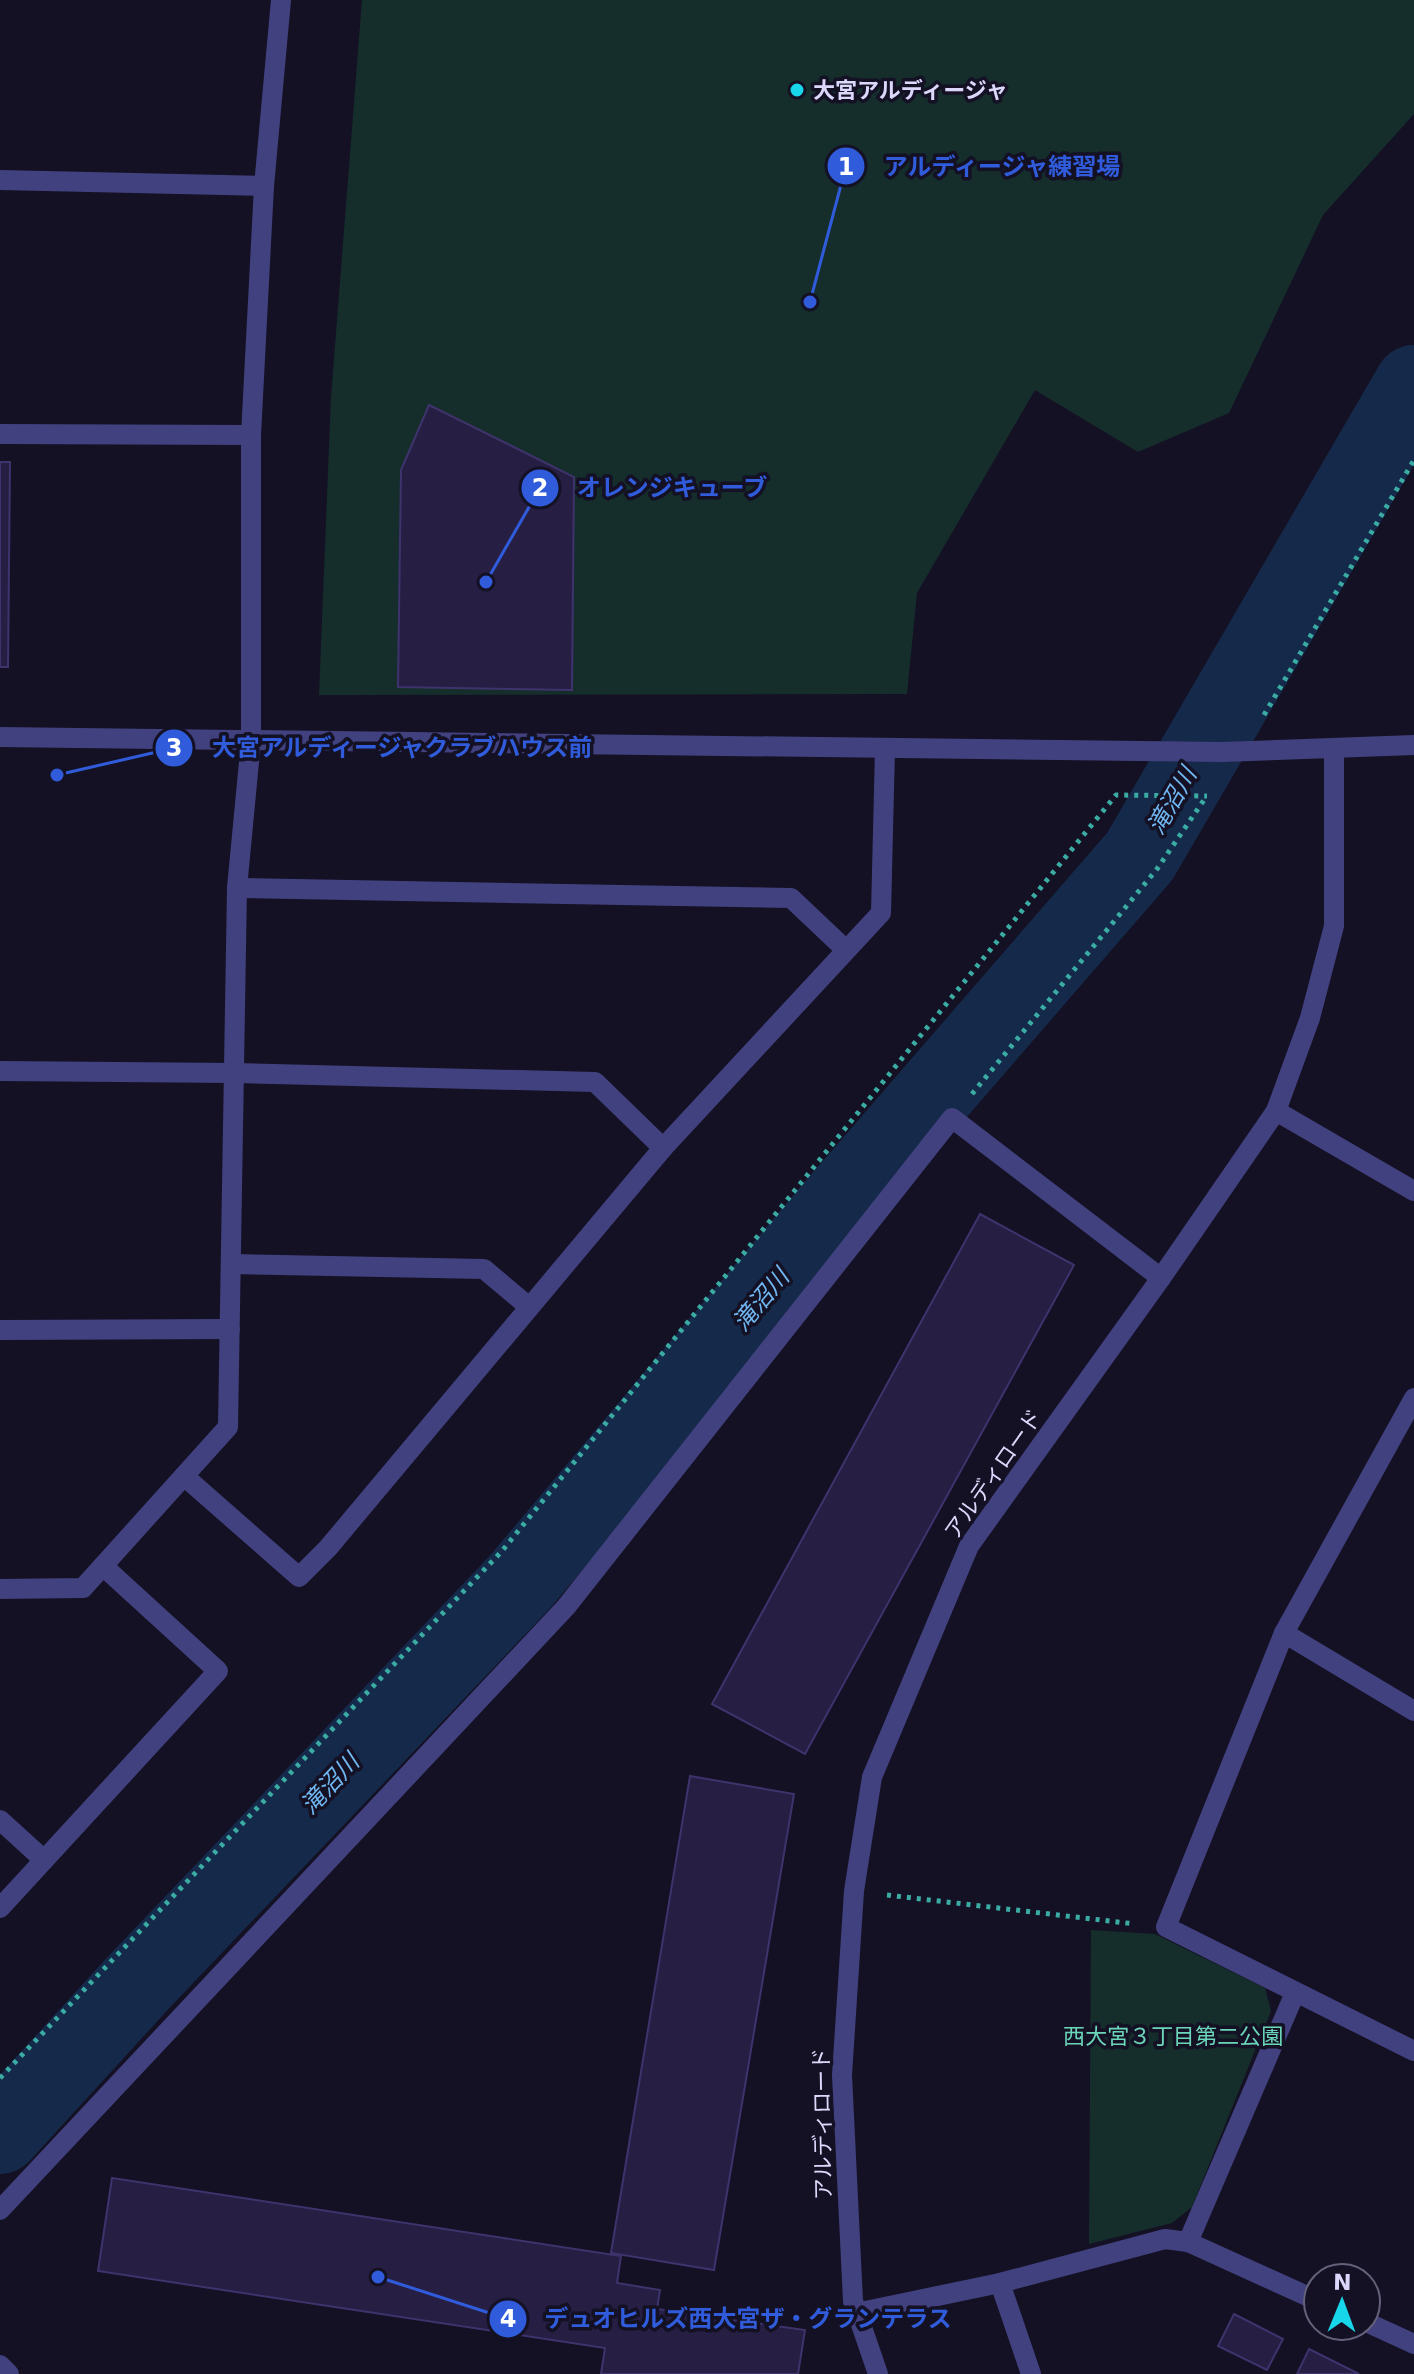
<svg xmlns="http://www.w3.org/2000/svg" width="1414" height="2374" viewBox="0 0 1414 2374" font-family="'DejaVu Sans','Noto Sans JP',sans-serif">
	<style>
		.green { fill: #152e2c }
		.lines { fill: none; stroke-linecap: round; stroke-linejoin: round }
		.river { stroke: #152a4a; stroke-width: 80 }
		.building { fill: #261f43; stroke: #3e336d; stroke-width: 2 }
		.path { stroke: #3baca4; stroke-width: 5; stroke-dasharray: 4 6; stroke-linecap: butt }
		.minor { stroke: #42417f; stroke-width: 20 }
		.poi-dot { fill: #17d6e9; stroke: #141124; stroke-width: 3 }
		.labels { text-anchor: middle; stroke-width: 7; stroke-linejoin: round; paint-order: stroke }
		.poi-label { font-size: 22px; font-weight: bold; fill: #dcd8fb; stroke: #141124; text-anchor: start }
		.street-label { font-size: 22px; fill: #dcd8fb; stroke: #141124 }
		.park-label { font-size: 22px; fill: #6bd5b9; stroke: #141124 }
		.water-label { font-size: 24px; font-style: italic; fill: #70b7f1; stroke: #141124 }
		.leader { fill: none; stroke: #305cdc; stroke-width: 3 }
		.callout-dot { fill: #305cdc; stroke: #141124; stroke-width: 3 }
		.mark-label { font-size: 24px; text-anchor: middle; font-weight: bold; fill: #fff }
		.callout-label { font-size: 24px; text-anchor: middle; font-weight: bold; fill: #305cdc; stroke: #141124; stroke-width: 7; stroke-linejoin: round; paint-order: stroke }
	</style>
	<rect width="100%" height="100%" fill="#141124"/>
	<g class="green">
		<polygon points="362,0 1414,0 1414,114 1323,215 1229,413 1138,452 1035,390 917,593 907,694 319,695 331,397"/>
		<polygon points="1091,1930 1155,1934 1265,1988 1271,2011 1192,2207 1172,2223 1089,2244"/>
	</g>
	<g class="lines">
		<polyline class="river" points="0,2134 138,1983 520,1582 829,1215 1140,856 1414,385"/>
	</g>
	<g class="building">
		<polygon points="429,405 574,477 572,690 398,687 401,470"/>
		<polygon points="0,462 10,462 8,667 0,667"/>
		<polygon points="980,1214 1074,1265 805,1754 712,1704"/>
		<polygon points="690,1776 794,1794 714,2270 611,2253"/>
		<polygon points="112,2178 621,2256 617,2283 660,2290 657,2309 805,2330 798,2374 601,2374 605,2348 98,2271"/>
		<polygon points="1234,2314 1283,2339 1267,2370 1218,2346"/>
		<polygon points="1309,2349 1359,2374 1297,2374"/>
	</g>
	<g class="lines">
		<g class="path">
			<polyline points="1264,715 1414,460"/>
			<polyline points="972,1094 1157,869 1206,797"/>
			<polyline points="887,1895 1135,1924"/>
			<polyline points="0,2078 502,1551 1116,795 1207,796"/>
		</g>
		<g class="minor">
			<polyline points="0,180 264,186"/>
			<polyline points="0,434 251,435"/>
			<polyline points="0,737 1222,752 1414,745"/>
			<polyline points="237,888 791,898 846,950"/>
			<polyline points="0,1071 234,1073 595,1082 663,1148"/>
			<polyline points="1276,1111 1414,1191"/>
			<polyline points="231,1264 484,1269 529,1307"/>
			<polyline points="0,1330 230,1329"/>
			<polyline points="1414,1398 1284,1633 1166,1927 1414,2051"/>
			<polyline points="184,1476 299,1577 328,1548 663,1148 881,913 885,749"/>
			<polyline points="0,1589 83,1588 228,1427 237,888 251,741 251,435 264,186 281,0"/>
			<polyline points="1284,1633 1414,1711"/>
			<polyline points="0,1820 44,1860"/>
			<polyline points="0,1908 218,1671 103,1566"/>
			<polyline points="0,2210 566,1607 952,1118 1161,1278"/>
			<polyline points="1188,2242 1295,1993"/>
			<polyline points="1000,2283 1031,2374"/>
			<polyline points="856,2313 1000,2283 1165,2239 1188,2242 1318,2301"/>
			<polyline points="1366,2322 1414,2344"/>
			<polyline points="0,2365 9,2374"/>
			<polyline points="878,2374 853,2301 842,2075 854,1891 872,1777 969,1546 1161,1278 1276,1111 1310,1018 1334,926 1334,749"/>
		</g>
	</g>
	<circle class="poi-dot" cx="797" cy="90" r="8"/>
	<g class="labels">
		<g class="poi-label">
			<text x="813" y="98">大宮アルディージャ</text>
		</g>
		<g class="street-label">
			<text transform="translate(993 1474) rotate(-55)" y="8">アルディロード</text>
			<text transform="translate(822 2124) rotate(-91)" y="8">アルディロード</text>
		</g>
		<g class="park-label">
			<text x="1173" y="2044">西大宮３丁目第二公園</text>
		</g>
		<g class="water-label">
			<text transform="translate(1172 801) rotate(-60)" y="8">滝沼川</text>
			<text transform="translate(761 1300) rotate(-50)" y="8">滝沼川</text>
			<text transform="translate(330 1784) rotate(-47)" y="8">滝沼川</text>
		</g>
	</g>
	<path class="leader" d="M810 302L846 166M486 582L540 488M57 775L174 748M378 2277L508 2319"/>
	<g class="callout-dot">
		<circle cx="810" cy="302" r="8"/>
		<circle cx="486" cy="582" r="8"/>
		<circle cx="57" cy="775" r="8"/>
		<circle cx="378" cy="2277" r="8"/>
		<circle cx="846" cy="166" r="20"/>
		<circle cx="540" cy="488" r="20"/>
		<circle cx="174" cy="748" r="20"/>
		<circle cx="508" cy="2319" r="20"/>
	</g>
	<g class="mark-label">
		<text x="846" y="175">1</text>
		<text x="540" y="496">2</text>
		<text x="174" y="756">3</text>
		<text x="508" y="2327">4</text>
	</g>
	<g class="callout-label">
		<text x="1002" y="175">アルディージャ練習場</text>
		<text x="672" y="496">オレンジキューブ</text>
		<text x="402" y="756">大宮アルディージャクラブハウス前</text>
		<text x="748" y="2327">デュオヒルズ西大宮ザ・グランテラス</text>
	</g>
	<g transform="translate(1342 2302) rotate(1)"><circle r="38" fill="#141124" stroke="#64617a" stroke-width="2"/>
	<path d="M0-6L14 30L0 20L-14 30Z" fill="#17d6e9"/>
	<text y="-12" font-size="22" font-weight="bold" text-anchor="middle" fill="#dcd8fb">N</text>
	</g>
</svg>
